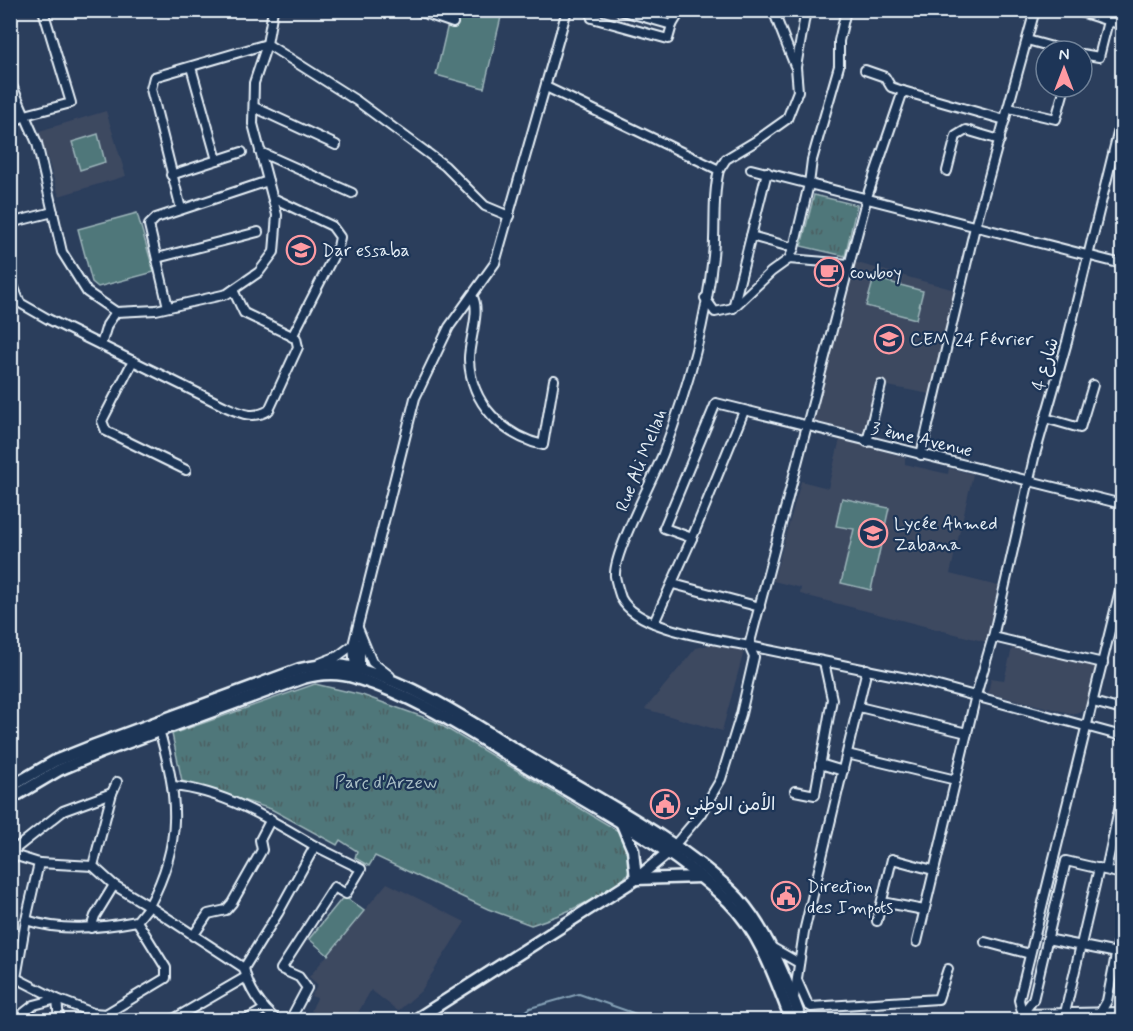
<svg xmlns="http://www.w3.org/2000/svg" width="1133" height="1031" viewBox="0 0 1133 1031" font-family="Mynerve,'Playpen Sans Arabic',sans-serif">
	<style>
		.built { fill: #3c4861 }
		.grass { fill: url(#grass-tufts); stroke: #9cb4b9; stroke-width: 1.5 }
		.pitch { fill: #50777a; stroke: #9cb4b9; stroke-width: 1.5 }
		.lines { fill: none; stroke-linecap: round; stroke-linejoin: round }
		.stream { stroke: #84a0b5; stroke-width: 2 }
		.minor-casing { stroke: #e8f1f8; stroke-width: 12 }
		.secondary-casing { stroke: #e8f1f8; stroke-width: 15 }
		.minor { stroke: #1d3557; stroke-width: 8 }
		.secondary { stroke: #1d3557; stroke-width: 10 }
		.labels { text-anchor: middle; stroke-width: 4.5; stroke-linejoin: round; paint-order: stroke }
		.poi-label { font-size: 18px; fill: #e8f1f8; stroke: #1d3557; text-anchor: start }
		.street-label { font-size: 18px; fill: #e8f1f8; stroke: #1d3557 }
		.park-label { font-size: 18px; fill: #abc0c6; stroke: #1d3557 }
	</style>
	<defs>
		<pattern id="grass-tufts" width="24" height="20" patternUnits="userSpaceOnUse" patternTransform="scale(1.5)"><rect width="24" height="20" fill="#50777a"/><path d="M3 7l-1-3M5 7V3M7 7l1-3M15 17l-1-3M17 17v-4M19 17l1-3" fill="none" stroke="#4b6062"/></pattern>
	</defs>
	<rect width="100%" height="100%" fill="#2b3e5c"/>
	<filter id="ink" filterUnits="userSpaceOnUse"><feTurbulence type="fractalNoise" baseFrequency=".0167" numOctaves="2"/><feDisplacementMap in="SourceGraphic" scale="12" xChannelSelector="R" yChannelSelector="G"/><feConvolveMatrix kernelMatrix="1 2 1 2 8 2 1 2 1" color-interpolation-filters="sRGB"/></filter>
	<g filter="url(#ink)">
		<g class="built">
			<polygon points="106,111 126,176 59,196 39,131"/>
			<polygon points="854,262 955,290 930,394 882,385 866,434 814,421"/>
			<polygon points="840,439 905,457 905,464 948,474 949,468 973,474 950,574 998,586 986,642 800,594 801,588 773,581 801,481 828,488"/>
			<polygon points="712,644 744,651 722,731 645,709 696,648"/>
			<polygon points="1012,648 1097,666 1087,709 1073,714 988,693 991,678 1004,680"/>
			<polygon points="387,883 465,922 421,991 398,1011 371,990 354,1020 331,1020 311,1011 317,998 311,996 318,985 309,977"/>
		</g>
		<g class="grass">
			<polygon points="814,195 857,205 845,256 801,246"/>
			<path d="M315,684L362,695L434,721L620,832C626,843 634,855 631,867C626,890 553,918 531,925L488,909L375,856L369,866L355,858L357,851L340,840L337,845L271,809L182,781L172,734Z"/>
		</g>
		<g class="pitch">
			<polygon points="451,11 491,11 502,13 484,88 436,75"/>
			<polygon points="98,134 105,162 80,170 72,142"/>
			<polygon points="137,213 154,272 98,287 92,282 78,229"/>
			<polygon points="874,278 923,291 916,319 866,306"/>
			<polygon points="842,498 889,508 871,590 841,583 854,529 836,526"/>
			<polygon points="344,896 364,911 328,955 309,939"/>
		</g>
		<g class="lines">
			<polyline class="stream" points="515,1020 530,1008 579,994 653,1020"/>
			<g class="minor-casing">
				<g id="minor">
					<polyline points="273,10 267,44 357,101 445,166 485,206 509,216"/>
					<polyline points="415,10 453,23"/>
					<polyline points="593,10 592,18 668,39 672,25"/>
					<polyline points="619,10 672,25 681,10"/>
					<polyline points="773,10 795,66"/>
					<polyline points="1074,10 1122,25"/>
					<polyline points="1118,24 1122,10"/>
					<polyline points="1027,40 1067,51"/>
					<polyline points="1082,54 1099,57 1108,21"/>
					<polyline points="191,67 217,160"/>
					<polyline points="865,70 885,77 891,87 903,91"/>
					<polyline points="10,81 37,143 62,252 87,292 116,312 156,310 227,294 259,272 274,252 277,215 253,124 254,83 267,44 154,77 151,89 181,209"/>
					<polyline points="546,87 719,170"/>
					<polyline points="254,107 336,145"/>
					<polyline points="1009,108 1056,119 1065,87"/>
					<polyline points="1005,120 903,91 867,197 749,646 916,680 1122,736"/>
					<polyline points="10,125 25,115 71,103 43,10"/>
					<polyline points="260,152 352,193"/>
					<polyline points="751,169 1122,264"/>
					<polyline points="947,171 956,136 966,130 1000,140"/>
					<polyline points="171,175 242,152"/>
					<polyline points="273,198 332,226 340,237 338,247 292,337"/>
					<polyline points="10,223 53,212"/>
					<polyline points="751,236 794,248"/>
					<polyline points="157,258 258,232"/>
					<polyline points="789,259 794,248 809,184 812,160 839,66 839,41 846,10"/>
					<path d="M10,278L20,303L48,319L224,406C240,413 253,420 269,410L298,347L296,338L244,313L233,290"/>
					<path d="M472,296C482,309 468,344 469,360C471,403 502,435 543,445L554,380"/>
					<polyline points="705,298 715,312 733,308 771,272 789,259 849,264"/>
					<polyline points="168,307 149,225 156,218 268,181"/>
					<polyline points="733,308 767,172"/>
					<polyline points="101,345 107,325 116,312"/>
					<polyline points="133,361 102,421 106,431 186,470"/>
					<polyline points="1045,418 1080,428 1093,385"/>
					<polyline points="867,442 881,385"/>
					<polyline points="921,455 975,227 1035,10"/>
					<polyline points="692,538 744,411"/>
					<polyline points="673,584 760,607"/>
					<polyline points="654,623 692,538 664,528 716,403 1122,504"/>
					<polyline points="358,628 372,662 390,676"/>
					<polyline points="993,637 1103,663"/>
					<polyline points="353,645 355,670"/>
					<polyline points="320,663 338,656 353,645 415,398 449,327 495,263 567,10"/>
					<polyline points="355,669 360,664 360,643"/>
					<polyline points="1093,702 1122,710"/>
					<polyline points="859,707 967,733"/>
					<path d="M158,726C178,795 184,841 149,906L244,968C248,988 261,1008 277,1020"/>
					<polyline points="847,754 956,780"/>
					<polyline points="820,764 843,771"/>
					<path d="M173,786C225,791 271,820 315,846L278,913L244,968"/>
					<polyline points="795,791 815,795 832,699 824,662"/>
					<path d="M673,847L700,815L721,779L741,714L754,657L749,646C716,639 637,630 621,598C619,592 616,582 615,576C613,554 653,479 663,454C687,391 706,323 713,256C716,228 712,198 719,170L726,159L756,141L787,119L798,91L796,67L806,10"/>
					<polyline points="10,853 63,811 112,793"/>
					<polyline points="10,854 39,863"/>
					<polyline points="1106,870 1122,795"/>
					<polyline points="882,902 924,910"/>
					<path d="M26,920C62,932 100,928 137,921"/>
					<polyline points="877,921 892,859 933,870"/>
					<polyline points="91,928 95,916 114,885"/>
					<polyline points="193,936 208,914 226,910 232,903 262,850 260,840 271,819"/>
					<polyline points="1047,939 1117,953"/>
					<polyline points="917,942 976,695 993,637 1034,458 1067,342 1122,117"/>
					<polyline points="985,942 1030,954"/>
					<polyline points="771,947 799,963"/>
					<polyline points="10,975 57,999 59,1020"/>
					<polyline points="16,978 26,920 39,863 93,866"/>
					<polyline points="797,980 808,1005 811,1007 938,999 948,969"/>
					<polyline points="794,998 804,932 867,669"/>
					<polyline points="1065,1013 1099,868"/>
					<polyline points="1100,1013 1107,1001 1122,924"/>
					<polyline points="1022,1014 1033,1000 1066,861 1122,874"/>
					<polyline points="1022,1014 1122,1012"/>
					<polyline points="15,1020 34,1005 57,999 93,1013 106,1014 166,978 166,968 137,921 149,906 114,885 93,866 112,793 117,782"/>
					<polyline points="172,1020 246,977"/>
					<polyline points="246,1020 263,1010"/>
					<polyline points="290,1020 307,988 299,977 281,969 334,887 346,894 361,869 315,846"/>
					<polyline points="1024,1020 1019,1000 1122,582"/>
				</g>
			</g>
			<g class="secondary-casing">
				<g id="secondary">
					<path d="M10,787L55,761L95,745L300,669C321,664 337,663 358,669C423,687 479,728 536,762C600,800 688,845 739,899C766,929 788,983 801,1020"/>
					<path d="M10,799L59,770L99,753L303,678C321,673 338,672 356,678C422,698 478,738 536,772C602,812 673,848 728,901C760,932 776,980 791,1020"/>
					<polyline points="622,824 633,850 636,879 700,877"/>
					<polyline points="415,1020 636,879 671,850"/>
				</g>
			</g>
			<use href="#minor" class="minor"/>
			<use href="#secondary" class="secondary"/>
		</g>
	</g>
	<defs>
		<g id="school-ring" transform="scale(1.5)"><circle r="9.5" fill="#1d3557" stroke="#ff9aa2" stroke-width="1.5"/><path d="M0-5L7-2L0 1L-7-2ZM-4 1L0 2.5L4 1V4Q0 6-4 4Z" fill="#ff9aa2"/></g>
		<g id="cafe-ring" transform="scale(1.5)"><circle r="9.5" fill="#1d3557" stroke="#ff9aa2" stroke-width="1.5"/><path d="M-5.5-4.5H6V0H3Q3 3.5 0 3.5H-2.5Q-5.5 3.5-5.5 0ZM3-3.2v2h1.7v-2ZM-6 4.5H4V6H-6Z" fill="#ff9aa2"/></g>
		<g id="civic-ring" transform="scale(1.5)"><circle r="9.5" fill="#1d3557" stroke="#ff9aa2" stroke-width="1.5"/><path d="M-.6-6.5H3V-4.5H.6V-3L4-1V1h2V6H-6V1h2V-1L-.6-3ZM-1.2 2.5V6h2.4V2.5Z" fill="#ff9aa2"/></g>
	</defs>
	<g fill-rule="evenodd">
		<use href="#school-ring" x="301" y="250"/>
		<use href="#cafe-ring" x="829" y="272"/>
		<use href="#school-ring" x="889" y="339"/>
		<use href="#school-ring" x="873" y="533"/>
		<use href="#civic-ring" x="665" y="804"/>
		<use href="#civic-ring" x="786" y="896"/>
	</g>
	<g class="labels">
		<g class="poi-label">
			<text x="322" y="256">Dar essaba</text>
			<text x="850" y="278">cowboy</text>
			<text x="910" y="345">CEM 24 Février</text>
			<text x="894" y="529">Lycée Ahmed<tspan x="894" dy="21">Zabana</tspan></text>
			<text x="686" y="810">الأمن الوطني</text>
			<text x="807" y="892">Direction<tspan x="807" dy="21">des Impots</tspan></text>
		</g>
		<g class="street-label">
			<text transform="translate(1045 364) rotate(-74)" y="6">شارع 4</text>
			<text transform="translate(922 439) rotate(13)" y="6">3 ème Avenue</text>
			<text transform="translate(641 460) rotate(-68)" y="6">Rue Ali Mellah</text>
		</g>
		<g class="park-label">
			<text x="386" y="788">Parc d'Arzew</text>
		</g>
	</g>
	<rect width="1133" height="1031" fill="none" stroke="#1d3557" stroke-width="36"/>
	<rect x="18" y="18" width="1097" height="995" fill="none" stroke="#e8f1f8" stroke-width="2" filter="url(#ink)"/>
	<g transform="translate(1064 69)"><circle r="28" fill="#1d3557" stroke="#6e8097" stroke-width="1.5"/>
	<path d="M0-4.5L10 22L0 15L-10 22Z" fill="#ff9aa2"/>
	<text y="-9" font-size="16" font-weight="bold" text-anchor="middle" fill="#e8f1f8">N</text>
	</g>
</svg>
